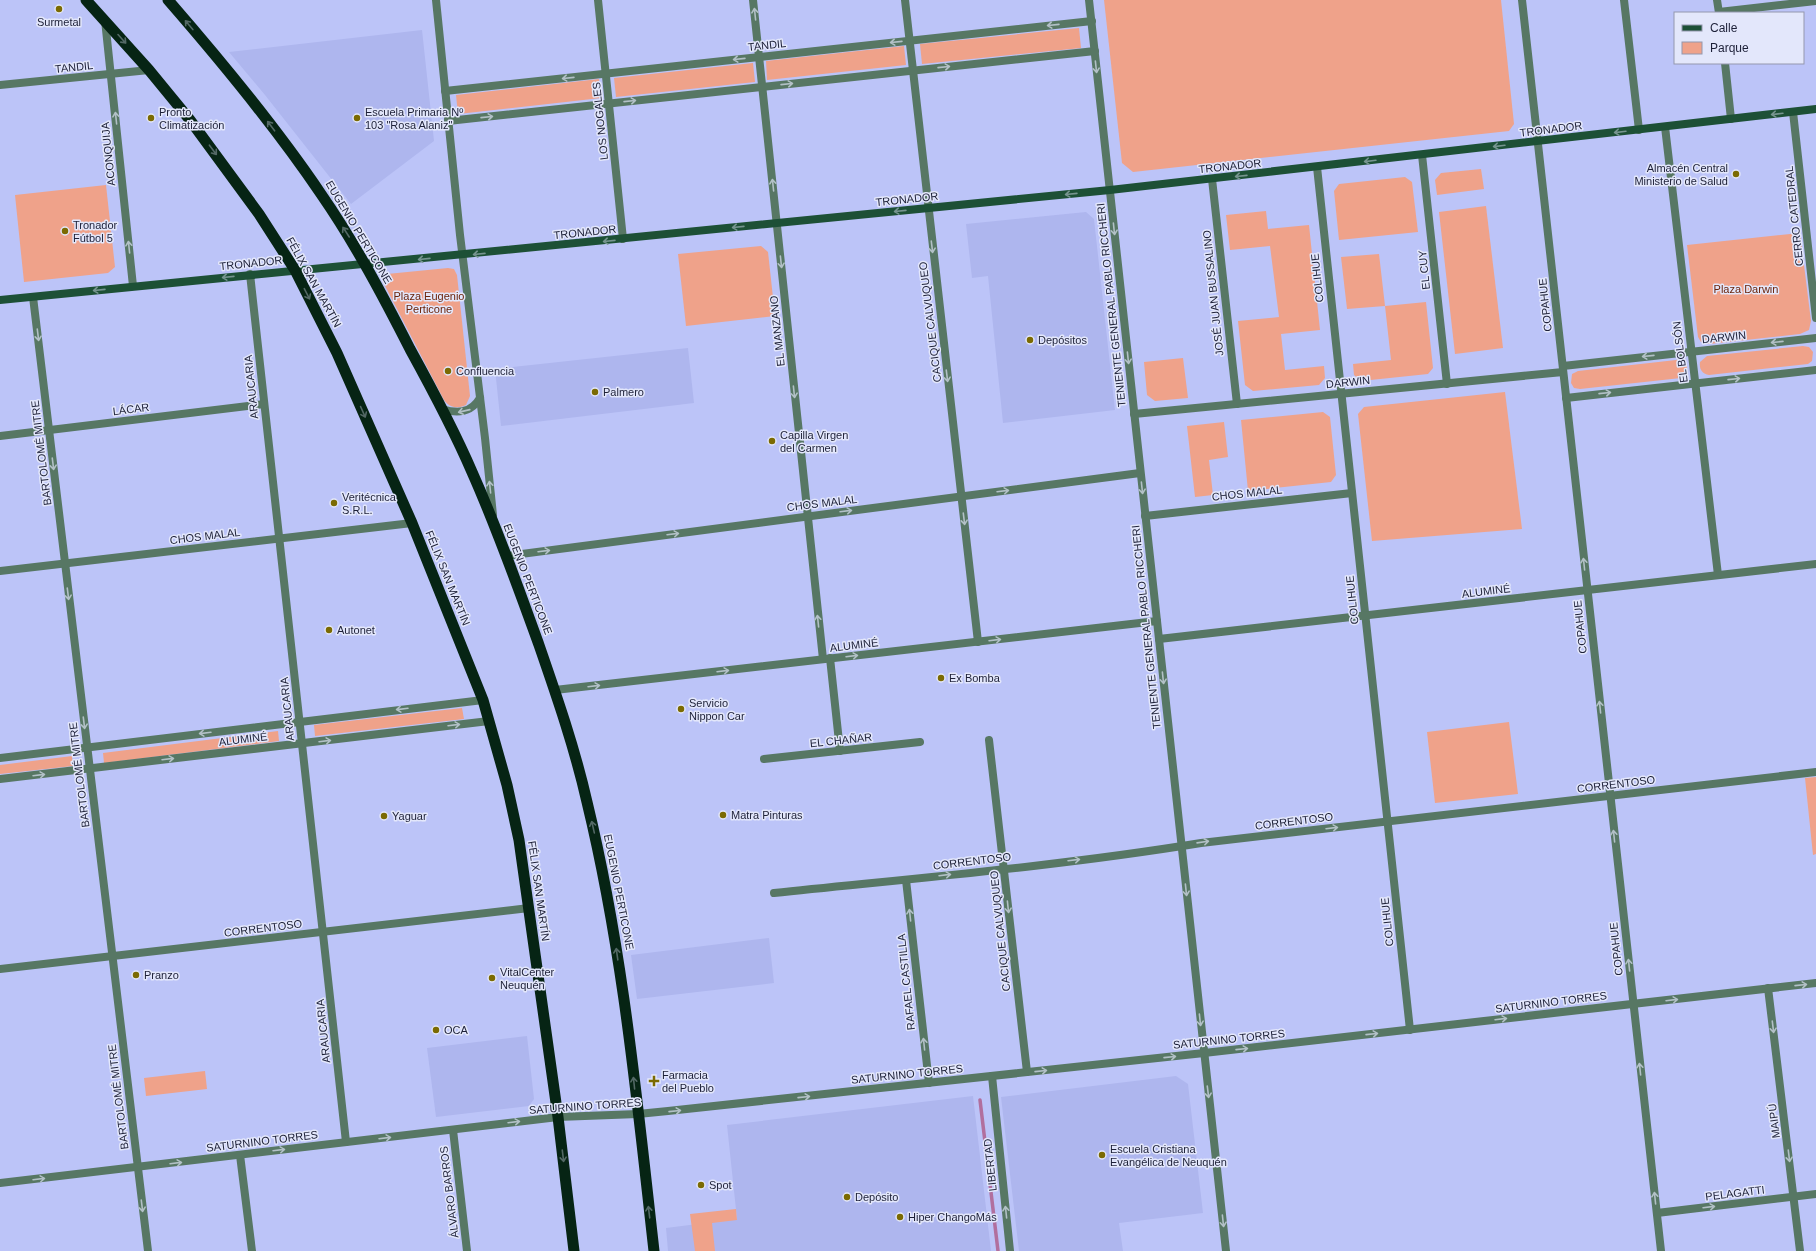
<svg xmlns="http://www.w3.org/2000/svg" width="1816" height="1251" viewBox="0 0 1816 1251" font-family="Helvetica,sans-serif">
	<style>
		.built { fill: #aeb6ee }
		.green { fill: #efa28a }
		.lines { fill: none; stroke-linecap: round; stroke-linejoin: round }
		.stream { stroke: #b16f9e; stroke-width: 3.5 }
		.minor { stroke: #577764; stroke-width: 8 }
		.tertiary { stroke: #577764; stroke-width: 8 }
		.secondary { stroke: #1d5036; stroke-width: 8 }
		.trunk { stroke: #062414; stroke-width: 11 }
		.oneway { stroke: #b2c0c6 }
		.oneway2 { stroke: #536865 }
		.oneway3 { stroke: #76948f }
		.poi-dot { fill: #7b6a02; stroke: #e3e7fb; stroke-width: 1.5 }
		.labels { text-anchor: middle; stroke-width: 3; stroke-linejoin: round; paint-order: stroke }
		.poi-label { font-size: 11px; fill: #1d2038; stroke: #e3e7fb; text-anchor: start }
		.street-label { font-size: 11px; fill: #1d2038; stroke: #e3e7fb }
		.park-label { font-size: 11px; fill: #6b240b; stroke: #e3e7fb }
	</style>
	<rect width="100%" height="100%" fill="#bcc4f8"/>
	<g class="built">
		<polygon points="422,30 434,141 351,204 265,95 229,52"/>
		<polygon points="1086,212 1094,219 1115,410 1003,423 988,276 972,278 966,224"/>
		<polygon points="688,348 694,403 501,426 495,369"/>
		<polygon points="769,938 774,983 637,999 631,955"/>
		<polygon points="527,1036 534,1099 529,1106 436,1117 427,1048"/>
		<polygon points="1176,1076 1188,1084 1203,1213 1119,1223 1123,1251 1019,1251 1001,1097"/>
		<polygon points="973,1096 991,1251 668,1251 666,1228 737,1219 727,1125"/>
	</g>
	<g class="green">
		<polygon points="1104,0 1501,0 1514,124 1509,131 1133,172 1122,163"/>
		<polygon points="1079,28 1081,48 922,64 920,44"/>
		<polygon points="904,46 906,65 767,80 766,61"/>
		<polygon points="753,63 755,82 616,97 614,78"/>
		<polygon points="599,79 601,98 458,114 456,95"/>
		<polygon points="1481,169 1484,189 1437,195 1435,180 1441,173"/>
		<polygon points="1405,177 1412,182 1418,232 1339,240 1334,191 1339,184"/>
		<polygon points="106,185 115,267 108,273 24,282 15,195"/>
		<polygon points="1486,206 1503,348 1455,354 1439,212"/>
		<polygon points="1266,211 1268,229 1309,225 1320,330 1281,334 1285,370 1324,366 1325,378 1319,385 1253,391 1245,385 1238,321 1279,317 1270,246 1230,250 1226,215"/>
		<polygon points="1800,233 1811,321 1809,330 1800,334 1709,344 1701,342 1698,337 1687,245"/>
		<polygon points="761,246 768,252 775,316 686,326 678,254"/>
		<polygon points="1379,254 1385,306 1426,302 1433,368 1428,374 1361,381 1354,375 1353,364 1391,360 1385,306 1347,309 1341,257"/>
		<path d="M448,268L454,269L457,275L470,396L466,405C457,409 450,408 444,400L382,280V276L387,274Z"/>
		<path d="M1803,346L1809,347L1813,352L1812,361L1808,364L1709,375C1702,374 1699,369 1700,362L1707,356Z"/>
		<polygon points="1183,358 1188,398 1155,401 1147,395 1144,362"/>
		<path d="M1676,360C1683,359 1688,364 1687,371L1681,378L1580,389L1574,388L1571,383L1572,374L1578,371Z"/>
		<polygon points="1505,392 1522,529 1372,541 1358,414 1364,407"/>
		<polygon points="1323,412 1330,417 1336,475 1331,482 1248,491 1241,420"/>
		<polygon points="1224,422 1228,457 1209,460 1213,495 1195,497 1187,426"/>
		<polygon points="462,708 464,719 315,736 314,725"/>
		<polygon points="1509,722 1518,794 1435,803 1427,732"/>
		<polygon points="278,731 279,741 104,763 103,753"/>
		<polygon points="72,756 73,766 0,774 0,765"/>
		<polygon points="1816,777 1816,854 1813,855 1805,778"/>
		<polygon points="205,1071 207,1089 146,1096 144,1078"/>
		<polygon points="736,1209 737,1220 712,1223 715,1251 695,1251 690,1214"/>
	</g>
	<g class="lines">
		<polyline class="stream" points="980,1100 998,1251"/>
		<g class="minor">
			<polyline points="598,0 623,239"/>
			<polyline points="753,0 823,659"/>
			<polyline points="905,0 978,642"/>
			<polyline points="1624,0 1639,130"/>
			<polyline points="1717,0 1719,13"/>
			<polyline points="1719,12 1816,1"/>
			<polyline points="105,20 133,286"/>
			<polyline points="1725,63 1731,119"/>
			<polyline points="0,85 149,70"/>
			<polyline points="445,91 1092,21"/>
			<polyline points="1793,112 1816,318"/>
			<polyline points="448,121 1095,51"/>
			<polyline points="1665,127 1718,575"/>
			<polyline points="1422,155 1447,384"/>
			<polyline points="1317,167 1410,1030"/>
			<polyline points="1212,179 1237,404"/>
			<polyline points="250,274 346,1142"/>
			<polyline points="33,297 148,1251"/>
			<polyline points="1563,366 1816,338"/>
			<polyline points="1566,398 1816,370"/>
			<polyline points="1134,414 1563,372"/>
			<polyline points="0,436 264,404"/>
			<polyline points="1145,516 1352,493"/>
			<polyline points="506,556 1140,473"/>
			<polyline points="0,571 412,523"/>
			<polyline points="1159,639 1816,564"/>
			<polyline points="830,658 840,751"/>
			<polyline points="555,690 1157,621"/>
			<polyline points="989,740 1027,1072"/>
			<polyline points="0,758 483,700"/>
			<polyline points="764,759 920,742"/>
			<polyline points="0,779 489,721"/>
			<polyline points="906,880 929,1083"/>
			<path d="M774,893C917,878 1060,866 1201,843L1816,772"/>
			<polyline points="0,969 529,908"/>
			<polyline points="1768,988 1800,1251"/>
			<polyline points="992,1076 1010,1251"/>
			<polyline points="453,1130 467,1251"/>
			<polyline points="240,1155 252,1251"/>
			<polyline points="1657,1213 1816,1194"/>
		</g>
		<g class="tertiary">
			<polyline points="436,0 460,235 485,438 493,515"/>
			<polyline points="1089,0 1226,1251"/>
			<polyline points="1522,0 1661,1251"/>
			<path d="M442,409C458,414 471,413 480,398"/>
			<polyline points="0,1183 558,1117 638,1114 668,1111 1204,1053 1816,983"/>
		</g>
		<polyline class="secondary" points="0,300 1110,190 1816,109"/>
		<g class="trunk">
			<polyline points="86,0 149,70 190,120 259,214 295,270 337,353 412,523 483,700 507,785 519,840 558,1117 574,1251"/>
			<path d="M168,0C222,62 275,126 321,194C355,243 383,296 410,349C432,389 454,430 472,472C497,528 518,587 539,645C557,697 575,749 587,802C623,950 637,1101 654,1251"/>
		</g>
	</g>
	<defs><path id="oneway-shaft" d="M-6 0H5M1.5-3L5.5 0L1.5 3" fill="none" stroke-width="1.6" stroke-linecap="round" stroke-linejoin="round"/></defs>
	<g class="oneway">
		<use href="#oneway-shaft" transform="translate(755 14) rotate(-96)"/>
		<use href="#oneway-shaft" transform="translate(1053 25) rotate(174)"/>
		<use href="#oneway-shaft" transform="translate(896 42) rotate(174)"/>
		<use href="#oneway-shaft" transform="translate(739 59) rotate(174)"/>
		<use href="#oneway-shaft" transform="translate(944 67) rotate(-6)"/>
		<use href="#oneway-shaft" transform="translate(1096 67) rotate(84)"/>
		<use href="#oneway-shaft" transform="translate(568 78) rotate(174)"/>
		<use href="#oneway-shaft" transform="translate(787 84) rotate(-6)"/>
		<use href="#oneway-shaft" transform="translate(630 101) rotate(-6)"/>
		<use href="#oneway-shaft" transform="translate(487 117) rotate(-6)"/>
		<use href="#oneway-shaft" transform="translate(116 118) rotate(-96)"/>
		<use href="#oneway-shaft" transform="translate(773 185) rotate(-96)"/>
		<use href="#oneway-shaft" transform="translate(1114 229) rotate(84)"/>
		<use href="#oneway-shaft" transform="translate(129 247) rotate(-96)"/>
		<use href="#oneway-shaft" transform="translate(932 247) rotate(83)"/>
		<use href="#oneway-shaft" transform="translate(781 262) rotate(84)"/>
		<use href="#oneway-shaft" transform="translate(38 335) rotate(83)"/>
		<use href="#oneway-shaft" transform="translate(1777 342) rotate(174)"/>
		<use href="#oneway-shaft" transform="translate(1648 356) rotate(174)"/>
		<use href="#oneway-shaft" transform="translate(1128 358) rotate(84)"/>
		<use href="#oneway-shaft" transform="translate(947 376) rotate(83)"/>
		<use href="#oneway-shaft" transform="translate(1734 379) rotate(-6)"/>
		<use href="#oneway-shaft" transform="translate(794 392) rotate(84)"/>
		<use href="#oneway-shaft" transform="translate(1605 393) rotate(-6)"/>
		<use href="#oneway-shaft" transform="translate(464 411) rotate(167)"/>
		<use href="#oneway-shaft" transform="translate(53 464) rotate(83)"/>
		<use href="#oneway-shaft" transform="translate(490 487) rotate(-96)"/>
		<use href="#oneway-shaft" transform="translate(1142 488) rotate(84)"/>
		<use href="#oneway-shaft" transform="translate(1003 491) rotate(-7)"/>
		<use href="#oneway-shaft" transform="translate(846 511) rotate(-7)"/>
		<use href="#oneway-shaft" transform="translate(964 519) rotate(83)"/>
		<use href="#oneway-shaft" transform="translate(673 534) rotate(-7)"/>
		<use href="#oneway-shaft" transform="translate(544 551) rotate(-7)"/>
		<use href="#oneway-shaft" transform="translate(1584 564) rotate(-96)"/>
		<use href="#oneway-shaft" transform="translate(68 594) rotate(83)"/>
		<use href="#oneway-shaft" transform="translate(818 621) rotate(-96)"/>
		<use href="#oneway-shaft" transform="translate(995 640) rotate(-7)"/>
		<use href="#oneway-shaft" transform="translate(852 656) rotate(-7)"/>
		<use href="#oneway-shaft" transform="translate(723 671) rotate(-7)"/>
		<use href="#oneway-shaft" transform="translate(1163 678) rotate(84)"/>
		<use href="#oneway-shaft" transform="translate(594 686) rotate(-7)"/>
		<use href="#oneway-shaft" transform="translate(1600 707) rotate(-96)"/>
		<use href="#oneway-shaft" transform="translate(402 709) rotate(173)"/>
		<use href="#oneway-shaft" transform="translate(84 723) rotate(83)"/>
		<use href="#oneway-shaft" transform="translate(454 725) rotate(-7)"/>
		<use href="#oneway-shaft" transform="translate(205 733) rotate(173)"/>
		<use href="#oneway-shaft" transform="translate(325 741) rotate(-7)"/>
		<use href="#oneway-shaft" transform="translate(168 759) rotate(-7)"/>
		<use href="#oneway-shaft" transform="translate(39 775) rotate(-7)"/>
		<use href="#oneway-shaft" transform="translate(1332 828) rotate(-7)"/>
		<use href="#oneway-shaft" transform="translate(1614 836) rotate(-96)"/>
		<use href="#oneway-shaft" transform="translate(1203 842) rotate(-8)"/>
		<use href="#oneway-shaft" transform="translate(1074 860) rotate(-7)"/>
		<use href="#oneway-shaft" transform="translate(945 875) rotate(-7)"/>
		<use href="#oneway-shaft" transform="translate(1186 890) rotate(84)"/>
		<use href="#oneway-shaft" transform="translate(1008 907) rotate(84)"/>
		<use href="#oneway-shaft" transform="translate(910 915) rotate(-96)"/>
		<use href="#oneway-shaft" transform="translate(1629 965) rotate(-96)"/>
		<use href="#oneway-shaft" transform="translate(1801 985) rotate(-6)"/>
		<use href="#oneway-shaft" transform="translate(1672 1000) rotate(-7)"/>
		<use href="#oneway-shaft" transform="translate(1501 1019) rotate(-7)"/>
		<use href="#oneway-shaft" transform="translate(1200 1020) rotate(84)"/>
		<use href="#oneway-shaft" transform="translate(1773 1027) rotate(83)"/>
		<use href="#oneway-shaft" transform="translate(1372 1034) rotate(-6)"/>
		<use href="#oneway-shaft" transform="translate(924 1044) rotate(-96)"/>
		<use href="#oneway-shaft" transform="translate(1242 1049) rotate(-6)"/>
		<use href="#oneway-shaft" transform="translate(1170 1057) rotate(-6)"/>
		<use href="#oneway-shaft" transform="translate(1640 1069) rotate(-96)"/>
		<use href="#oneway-shaft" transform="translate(1041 1071) rotate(-6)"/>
		<use href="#oneway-shaft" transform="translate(1208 1092) rotate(83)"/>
		<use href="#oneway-shaft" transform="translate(804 1097) rotate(-6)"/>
		<use href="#oneway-shaft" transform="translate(675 1111) rotate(-6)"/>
		<use href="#oneway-shaft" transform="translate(514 1122) rotate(-7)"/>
		<use href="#oneway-shaft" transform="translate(385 1138) rotate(-7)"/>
		<use href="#oneway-shaft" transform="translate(279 1150) rotate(-7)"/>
		<use href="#oneway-shaft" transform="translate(1789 1156) rotate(83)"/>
		<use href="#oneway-shaft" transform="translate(176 1163) rotate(-7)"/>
		<use href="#oneway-shaft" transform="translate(39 1179) rotate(-7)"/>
		<use href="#oneway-shaft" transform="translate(1655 1198) rotate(-96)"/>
		<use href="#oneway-shaft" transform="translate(142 1206) rotate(83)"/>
		<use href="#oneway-shaft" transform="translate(1709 1207) rotate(-7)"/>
		<use href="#oneway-shaft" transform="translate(1006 1212) rotate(-96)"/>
		<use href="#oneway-shaft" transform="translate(1223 1221) rotate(84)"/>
	</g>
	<g class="oneway2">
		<use href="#oneway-shaft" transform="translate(189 25) rotate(-130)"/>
		<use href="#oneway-shaft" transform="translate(122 39) rotate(48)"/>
		<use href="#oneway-shaft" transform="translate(271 126) rotate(-127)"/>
		<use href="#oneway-shaft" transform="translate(213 150) rotate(53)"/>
		<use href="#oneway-shaft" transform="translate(346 232) rotate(-123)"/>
		<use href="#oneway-shaft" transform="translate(307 294) rotate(63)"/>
		<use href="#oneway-shaft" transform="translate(363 412) rotate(66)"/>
		<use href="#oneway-shaft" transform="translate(593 827) rotate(-103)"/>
		<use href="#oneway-shaft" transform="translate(617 954) rotate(-98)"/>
		<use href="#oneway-shaft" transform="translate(634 1083) rotate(-96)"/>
		<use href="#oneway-shaft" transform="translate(563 1156) rotate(83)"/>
		<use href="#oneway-shaft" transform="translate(649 1212) rotate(-97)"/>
	</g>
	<g class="oneway3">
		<use href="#oneway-shaft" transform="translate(1777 114) rotate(173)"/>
		<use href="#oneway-shaft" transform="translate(1620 132) rotate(173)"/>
		<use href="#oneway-shaft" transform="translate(1499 146) rotate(173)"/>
		<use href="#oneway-shaft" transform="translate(1370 161) rotate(173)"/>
		<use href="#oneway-shaft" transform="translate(1241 176) rotate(174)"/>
		<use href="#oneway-shaft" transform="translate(1071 194) rotate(174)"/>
		<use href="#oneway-shaft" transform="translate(900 211) rotate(174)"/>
		<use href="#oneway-shaft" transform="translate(738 227) rotate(174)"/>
		<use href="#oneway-shaft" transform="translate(609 241) rotate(174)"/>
		<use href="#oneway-shaft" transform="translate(479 254) rotate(174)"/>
		<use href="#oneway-shaft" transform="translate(424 259) rotate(174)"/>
		<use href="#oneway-shaft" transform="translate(228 277) rotate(174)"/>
		<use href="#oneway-shaft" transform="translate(99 290) rotate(174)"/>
	</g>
	<g class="poi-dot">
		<circle cx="59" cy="9" r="4"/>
		<circle cx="151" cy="118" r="4"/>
		<circle cx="357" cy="118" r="4"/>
		<circle cx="1736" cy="174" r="4"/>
		<circle cx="65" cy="231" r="4"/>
		<circle cx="1030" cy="340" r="4"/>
		<circle cx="448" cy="371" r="4"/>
		<circle cx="595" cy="392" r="4"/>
		<circle cx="772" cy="441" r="4"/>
		<circle cx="334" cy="503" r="4"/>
		<circle cx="329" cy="630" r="4"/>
		<circle cx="941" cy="678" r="4"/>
		<circle cx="681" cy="709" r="4"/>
		<circle cx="723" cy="815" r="4"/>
		<circle cx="384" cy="816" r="4"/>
		<circle cx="136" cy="975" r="4"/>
		<circle cx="492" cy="978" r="4"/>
		<circle cx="436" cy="1030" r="4"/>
		<path d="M652 1075h4v4h4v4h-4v4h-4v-4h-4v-4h4z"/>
		<circle cx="1102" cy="1155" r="4"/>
		<circle cx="701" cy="1185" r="4"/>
		<circle cx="847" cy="1197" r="4"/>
		<circle cx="900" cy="1217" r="4"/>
	</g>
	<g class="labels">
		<g class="poi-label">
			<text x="59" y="26" text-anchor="middle">Surmetal</text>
			<text x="159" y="116">Pronto<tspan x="159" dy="13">Climatización</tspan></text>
			<text x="365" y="116">Escuela Primaria Nº<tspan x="365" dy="13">103 "Rosa Alaniz"</tspan></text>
			<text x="1728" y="172" text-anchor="end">Almacén Central<tspan x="1728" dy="13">Ministerio de Salud</tspan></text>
			<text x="73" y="229">Tronador<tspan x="73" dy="13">Fútbol 5</tspan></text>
			<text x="1038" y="344">Depósitos</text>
			<text x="456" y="375">Confluencia</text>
			<text x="603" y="396">Palmero</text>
			<text x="780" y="439">Capilla Virgen<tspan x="780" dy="13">del Carmen</tspan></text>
			<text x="342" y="501">Veritécnica<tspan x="342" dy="13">S.R.L.</tspan></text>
			<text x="337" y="634">Autonet</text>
			<text x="949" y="682">Ex Bomba</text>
			<text x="689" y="707">Servicio<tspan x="689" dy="13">Nippon Car</tspan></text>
			<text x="731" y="819">Matra Pinturas</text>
			<text x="392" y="820">Yaguar</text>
			<text x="500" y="976">VitalCenter<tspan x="500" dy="13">Neuquén</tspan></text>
			<text x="144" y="979">Pranzo</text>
			<text x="444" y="1034">OCA</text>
			<text x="662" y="1079">Farmacia<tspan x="662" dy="13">del Pueblo</tspan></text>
			<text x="1110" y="1153">Escuela Cristiana<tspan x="1110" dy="13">Evangélica de Neuquén</tspan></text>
			<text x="709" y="1189">Spot</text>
			<text x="855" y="1201">Depósito</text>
			<text x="908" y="1221">Hiper ChangoMás</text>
		</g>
		<g class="street-label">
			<text transform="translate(767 45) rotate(-6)" y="4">TANDIL</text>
			<text transform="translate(74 67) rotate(-6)" y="4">TANDIL</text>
			<text transform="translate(600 121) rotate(-96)" y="4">LOS NOGALES</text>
			<text transform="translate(1551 129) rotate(-7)" y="4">TRONADOR</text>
			<text transform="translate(108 154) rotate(-96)" y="4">ACONQUIJA</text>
			<text transform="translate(1230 166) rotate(-6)" y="4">TRONADOR</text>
			<text transform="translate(907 199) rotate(-6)" y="4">TRONADOR</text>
			<text transform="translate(1794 216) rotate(-96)" y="4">CERRO CATEDRAL</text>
			<text transform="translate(359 232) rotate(59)" y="4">EUGENIO PERTICONE</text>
			<text transform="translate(585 232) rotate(-6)" y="4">TRONADOR</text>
			<text transform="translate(251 263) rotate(-6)" y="4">TRONADOR</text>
			<text transform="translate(1424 270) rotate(-96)" y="4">EL CUY</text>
			<text transform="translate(1317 278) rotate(-96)" y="4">COLIHUE</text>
			<text transform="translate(314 282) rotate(61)" y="4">FÉLIX SAN MARTÍN</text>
			<text transform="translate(1213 293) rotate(-96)" y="4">JOSÉ JUAN BUSSALINO</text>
			<text transform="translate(1111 305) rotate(-96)" y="4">TENIENTE GENERAL PABLO RICCHERI</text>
			<text transform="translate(1545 305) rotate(-96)" y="4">COPAHUE</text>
			<text transform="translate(930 322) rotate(-97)" y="4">CACIQUE CALVUQUEO</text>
			<text transform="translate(777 331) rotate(-96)" y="4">EL MANZANO</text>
			<text transform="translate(1724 337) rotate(-6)" y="4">DARWIN</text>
			<text transform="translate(1680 352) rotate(-97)" y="4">EL BOLSÓN</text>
			<text transform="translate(1348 382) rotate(-6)" y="4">DARWIN</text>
			<text transform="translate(251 387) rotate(-96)" y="4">ARAUCARIA</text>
			<text transform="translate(131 409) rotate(-7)" y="4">LÁCAR</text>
			<text transform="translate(41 453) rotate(-97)" y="4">BARTOLOMÉ MITRE</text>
			<text transform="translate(1247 493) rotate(-6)" y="4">CHOS MALAL</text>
			<text transform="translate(822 503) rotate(-7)" y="4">CHOS MALAL</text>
			<text transform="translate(205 536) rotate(-7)" y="4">CHOS MALAL</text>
			<text transform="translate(448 578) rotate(68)" y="4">FÉLIX SAN MARTÍN</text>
			<text transform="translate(528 579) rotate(69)" y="4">EUGENIO PERTICONE</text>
			<text transform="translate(1486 591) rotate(-7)" y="4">ALUMINÉ</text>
			<text transform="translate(1352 600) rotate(-96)" y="4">COLIHUE</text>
			<text transform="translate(1146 627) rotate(-96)" y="4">TENIENTE GENERAL PABLO RICCHERI</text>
			<text transform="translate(1580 627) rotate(-96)" y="4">COPAHUE</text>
			<text transform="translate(854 645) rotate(-7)" y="4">ALUMINÉ</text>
			<text transform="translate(287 709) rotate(-96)" y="4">ARAUCARIA</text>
			<text transform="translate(243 739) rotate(-7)" y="4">ALUMINÉ</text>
			<text transform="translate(841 740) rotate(-6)" y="4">EL CHAÑAR</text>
			<text transform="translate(79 775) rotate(-97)" y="4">BARTOLOMÉ MITRE</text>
			<text transform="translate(1616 784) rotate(-7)" y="4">CORRENTOSO</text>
			<text transform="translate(1294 821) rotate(-7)" y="4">CORRENTOSO</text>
			<text transform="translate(972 861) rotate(-7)" y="4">CORRENTOSO</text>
			<text transform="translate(539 891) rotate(82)" y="4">FÉLIX SAN MARTÍN</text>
			<text transform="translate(619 892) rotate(79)" y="4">EUGENIO PERTICONE</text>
			<text transform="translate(1387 922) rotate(-96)" y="4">COLIHUE</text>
			<text transform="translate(263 928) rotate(-7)" y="4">CORRENTOSO</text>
			<text transform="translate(1000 931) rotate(-96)" y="4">CACIQUE CALVUQUEO</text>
			<text transform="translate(1616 949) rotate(-96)" y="4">COPAHUE</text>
			<text transform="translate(906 982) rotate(-96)" y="4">RAFAEL CASTILLA</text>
			<text transform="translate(1551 1002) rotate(-7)" y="4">SATURNINO TORRES</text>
			<text transform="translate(323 1031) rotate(-96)" y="4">ARAUCARIA</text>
			<text transform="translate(1229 1039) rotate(-6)" y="4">SATURNINO TORRES</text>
			<text transform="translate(907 1074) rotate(-6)" y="4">SATURNINO TORRES</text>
			<text transform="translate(118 1097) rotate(-97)" y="4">BARTOLOMÉ MITRE</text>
			<text transform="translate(585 1106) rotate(-4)" y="4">SATURNINO TORRES</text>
			<text transform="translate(1774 1121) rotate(-97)" y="4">MAIPÚ</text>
			<text transform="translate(262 1141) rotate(-7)" y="4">SATURNINO TORRES</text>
			<text transform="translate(990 1165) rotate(-96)" y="4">LIBERTAD</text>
			<text transform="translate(449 1192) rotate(-97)" y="4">ÁLVARO BARROS</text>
			<text transform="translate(1735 1193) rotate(-7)" y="4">PELAGATTI</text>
		</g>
		<g class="park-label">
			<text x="1746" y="293">Plaza Darwin</text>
			<text x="429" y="300">Plaza Eugenio<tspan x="429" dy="13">Perticone</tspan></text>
		</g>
	</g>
	<rect x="1674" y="12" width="130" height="52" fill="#e3e7fb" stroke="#9497ad"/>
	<rect x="1682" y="25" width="20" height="6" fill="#1d5036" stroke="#9497ad"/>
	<text x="1710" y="32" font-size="12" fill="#1d2038">Calle</text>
	<rect x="1682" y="42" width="20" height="12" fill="#efa28a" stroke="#9497ad"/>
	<text x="1710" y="52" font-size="12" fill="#1d2038">Parque</text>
</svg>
